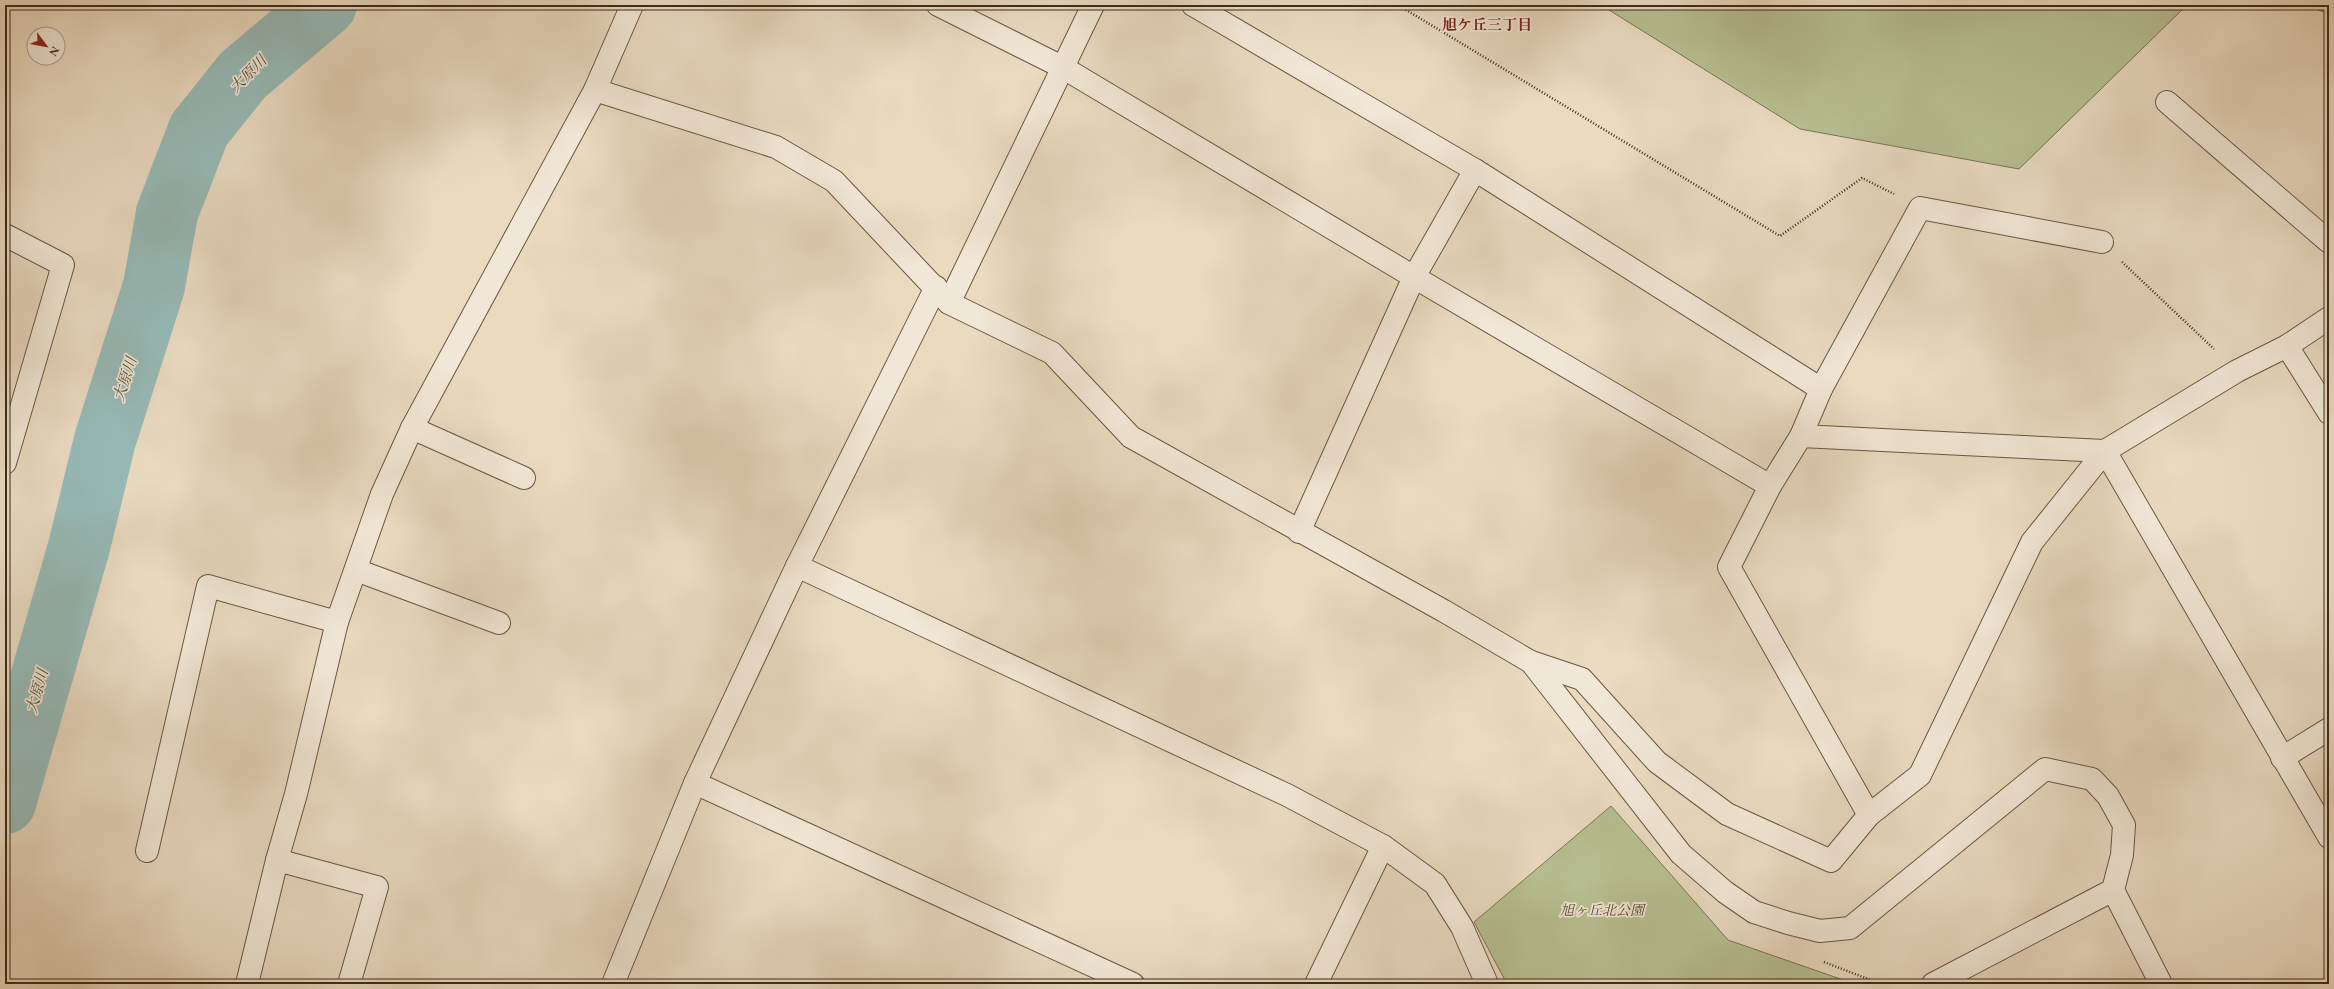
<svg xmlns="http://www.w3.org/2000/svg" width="2334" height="989" viewBox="0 0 2334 989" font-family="'EB Garamond','Noto Serif JP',serif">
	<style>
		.green { fill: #b7bf92; stroke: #7b7556 }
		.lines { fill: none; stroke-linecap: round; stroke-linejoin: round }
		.river { stroke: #97bab6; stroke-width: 62 }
		.minor-casing { stroke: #6a5743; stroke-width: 24 }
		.path { stroke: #3f2b19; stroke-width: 2.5; stroke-dasharray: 1 2; stroke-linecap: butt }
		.minor { stroke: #f1e7d6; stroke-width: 22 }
		.labels { text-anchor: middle; stroke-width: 3.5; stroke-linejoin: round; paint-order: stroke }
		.park-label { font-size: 14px; font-style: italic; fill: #574931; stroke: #f1e7d6 }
		.neighbourhood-label { font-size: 15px; font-weight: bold; fill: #7a1f14; stroke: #f1e7d6 }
		.water-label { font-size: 15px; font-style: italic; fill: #554f40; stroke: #f1e7d6 }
	</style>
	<rect width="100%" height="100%" fill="#e9dac0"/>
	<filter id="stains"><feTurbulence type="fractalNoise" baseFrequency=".005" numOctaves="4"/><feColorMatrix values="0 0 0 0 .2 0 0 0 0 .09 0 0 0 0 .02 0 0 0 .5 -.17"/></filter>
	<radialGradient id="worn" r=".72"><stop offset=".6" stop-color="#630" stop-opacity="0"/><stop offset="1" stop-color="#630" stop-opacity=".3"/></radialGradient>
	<g class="green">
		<polygon points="1601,5 2187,5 2019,169 1800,129"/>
		<polygon points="2305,5 2329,5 2329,14"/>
		<polygon points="1611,806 1728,940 1855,984 1507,984 1474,922"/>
	</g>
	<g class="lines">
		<polyline class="river" points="5,803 79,547 105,440 154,286 167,213 199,130 243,75 326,5"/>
		<g class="minor-casing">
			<g id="minor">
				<polyline points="938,5 1062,67 1414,277 1770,486 1801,436 2105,451 2237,371 2287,346 2329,318"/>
				<polyline points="1193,5 1475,170 1821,389"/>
				<polyline points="595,90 776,147 834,181 949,303 1052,353 1131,437 1444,611 1531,662 1681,854 1725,892 1754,912 1788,923 1820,931 1850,928 2045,769 2092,779 2108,796 2124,825 2122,855 2113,890 2161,984"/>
				<polyline points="2167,102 2329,242"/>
				<polyline points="5,235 63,265 5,463"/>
				<polyline points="949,303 1093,5"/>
				<polyline points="2287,346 2329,413"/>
				<polyline points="412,428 524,478"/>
				<polyline points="1801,436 1821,389 1920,208 2102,242"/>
				<polyline points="1770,486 1729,567 1869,815"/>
				<polyline points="1299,532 1414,277 1475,170"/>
				<polyline points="797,566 1287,795 1383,846 1435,884 1462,927 1487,984"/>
				<polyline points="356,570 499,623"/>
				<polyline points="1531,662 1582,679 1657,762 1727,814 1831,861 1869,815 1920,775 2032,542 2105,451 2329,837"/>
				<polyline points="2282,758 2329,729"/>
				<polyline points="695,783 1133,984"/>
				<polyline points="147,851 208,586 337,622"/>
				<polyline points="277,860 377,887 349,984"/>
				<polyline points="247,984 277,860 296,794 337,622 382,494 412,428 595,90 632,5"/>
				<polyline points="613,984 695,783 797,566 936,287"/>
				<polyline points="1316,984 1383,846"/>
				<polyline points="1933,984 2113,890"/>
			</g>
		</g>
		<g class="path">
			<polyline points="1398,5 1780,236 1862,178 1894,194"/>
			<polyline points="2122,262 2214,349"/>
			<polyline points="1824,962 1881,984"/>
		</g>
		<use href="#minor" class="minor"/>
	</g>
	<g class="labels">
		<g class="park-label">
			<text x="1602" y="915">旭ヶ丘北公園</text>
		</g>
		<g class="neighbourhood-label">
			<text x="1487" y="30">旭ケ丘三丁目</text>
		</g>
		<g class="water-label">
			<text transform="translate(248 74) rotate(-45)" y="5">大原川</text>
			<text transform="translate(125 379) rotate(-72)" y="5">大原川</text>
			<text transform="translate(37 691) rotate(-74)" y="5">大原川</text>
		</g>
	</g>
	<rect width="2334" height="989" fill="none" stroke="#e9dac0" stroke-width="20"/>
	<rect x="6" y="6" width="2322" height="977" fill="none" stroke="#3f2b19" stroke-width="2"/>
	<rect x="10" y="10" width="2314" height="969" fill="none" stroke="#3f2b19"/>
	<g transform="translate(46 46) rotate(122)"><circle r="19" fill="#f1e7d6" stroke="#aa9c8a"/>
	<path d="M0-3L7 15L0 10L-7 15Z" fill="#8f2418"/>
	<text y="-6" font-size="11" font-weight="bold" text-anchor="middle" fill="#3f2b19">N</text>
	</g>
	<rect width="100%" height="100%" filter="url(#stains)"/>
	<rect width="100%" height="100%" fill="url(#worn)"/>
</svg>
